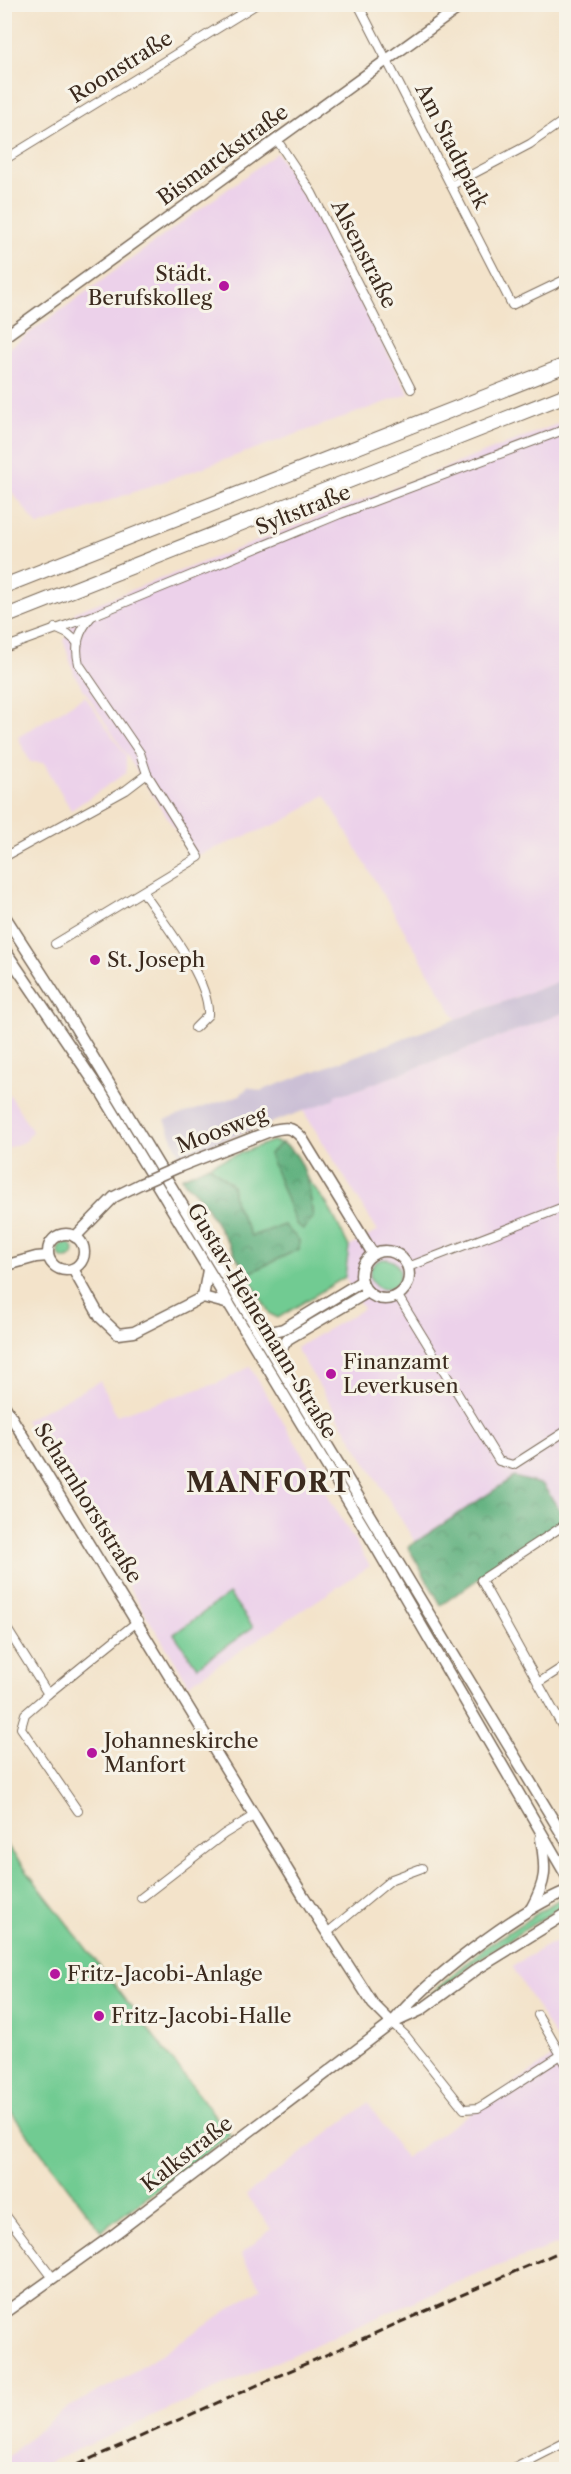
<svg xmlns="http://www.w3.org/2000/svg" width="571" height="2474" viewBox="0 0 571 2474" font-family="'Libre Caslon Text',serif">
	<style>
		.built { fill: #ecd1ea }
		.railway { fill: #cbbfd5 }
		.green { fill: #71cb92; stroke: #567a58; stroke-width: 1.5 }
		.forest { fill: url(#forest-crowns); stroke: #4c6c4d; stroke-width: 1.5 }
		.lines { fill: none; stroke-linecap: round; stroke-linejoin: round }
		.street-casing { stroke: #7b6b5a; stroke-width: 10 }
		.secondary-casing { stroke: #7b6b5a; stroke-width: 13 }
		.highway-casing { stroke: #7b6b5a; stroke-width: 16 }
		.street { stroke: #fff; stroke-width: 8 }
		.secondary { stroke: #fff; stroke-width: 10 }
		.highway { stroke: #fff; stroke-width: 14 }
		.rail { stroke: #3b2a1e; stroke-width: 3; stroke-dasharray: 9 4.5; stroke-linecap: butt }
		.secondary-bridge-casing { stroke: #7b6b5a; stroke-width: 13; stroke-linecap: butt }
		.secondary-bridge { stroke: #fff; stroke-width: 10 }
		.poi-dot { fill: #b5179e; stroke: #f7f3e8; stroke-width: 2 }
		.labels { text-anchor: middle; stroke-width: 6; stroke-linejoin: round; paint-order: stroke }
		.street-label { font-size: 21px; fill: #3b2a1e; stroke: #f7f3e8 }
		.poi-label { font-size: 21px; fill: #3b2a1e; stroke: #f7f3e8; text-anchor: start }
		.district-label { font-size: 27px; font-weight: bold; letter-spacing: 1.5px; fill: #3b2a1e; stroke: #f7f3e8 }
	</style>
	<defs>
		<pattern id="forest-crowns" width="20" height="18" patternUnits="userSpaceOnUse" patternTransform="scale(1.5)"><rect width="20" height="18" fill="#5caf7c"/><path d="M2 6a3 3 0 1 1 6 0M12 15a3 3 0 1 1 6 0" fill="none" stroke="#4d8f65"/></pattern>
	</defs>
	<rect width="100%" height="100%" fill="#f7f3e8"/>
	<filter id="ink" filterUnits="userSpaceOnUse"><feTurbulence type="fractalNoise" baseFrequency=".0167" numOctaves="2"/><feDisplacementMap in="SourceGraphic" scale="12" xChannelSelector="R" yChannelSelector="G"/><feConvolveMatrix kernelMatrix="1 2 1 2 8 2 1 2 1" color-interpolation-filters="sRGB"/></filter>
	<filter id="wash" filterUnits="userSpaceOnUse"><feTurbulence type="fractalNoise" baseFrequency=".008" numOctaves="4" result="noise"/><feDisplacementMap in="SourceGraphic" scale="24" xChannelSelector="R" yChannelSelector="G"/><feGaussianBlur stdDeviation="1.35" result="paint"/><feColorMatrix in="noise" values="0 0 0 0 0 0 0 0 0 0 0 0 0 0 0 0 0 1.4 0 .05"/><feComposite in="paint" operator="in"/></filter>
	<g filter="url(#wash)">
		<rect width="100%" height="100%" fill="#f3e3ca"/>
		<g class="built">
			<polygon points="277,153 319,220 409,394 38,526 5,483 5,351"/>
			<polygon points="560,423 566,440 566,979 456,1019 325,795 284,821 193,857 75,676 64,642 75,612"/>
			<polygon points="85,696 126,756 126,773 71,810 44,763 30,762 18,737"/>
			<polygon points="566,1012 566,1517 565,1518 543,1485 514,1477 415,1542 296,1348 363,1309 345,1277 349,1247 378,1231 302,1109 333,1100 336,1094 351,1092"/>
			<polygon points="5,1093 7,1097 10,1095 32,1131 26,1141 5,1149"/>
			<polygon points="250,1367 370,1566 189,1684 25,1420 100,1381 116,1415 218,1383"/>
			<polygon points="566,1939 566,2241 471,2276 34,2469 5,2469 4,2460 64,2409 125,2378 261,2288 241,2254 271,2229 246,2195 368,2103 405,2158 563,2050 512,1966 548,1945"/>
		</g>
		<polygon class="railway" points="566,979 566,1012 351,1092 337,1094 333,1100 180,1156 165,1120 240,1095 248,1087 260,1091"/>
		<g class="green">
			<polygon points="272,1141 282,1143 269,1154 313,1218 308,1179 329,1207 349,1247 345,1277 278,1318 270,1314 247,1274 299,1249 284,1225 251,1237 234,1201 232,1185 209,1165"/>
			<circle cx="66" cy="1251" r="8"/>
			<circle cx="385" cy="1274" r="15"/>
			<polygon points="229,1594 253,1627 197,1667 174,1634"/>
			<polygon points="5,1843 230,2135 101,2231 5,2104"/>
			<polygon points="561,1898 565,1904 471,1964 447,1987 417,2008 416,2007 484,1948"/>
		</g>
		<g class="forest">
			<path d="M282,1143C307,1155 310,1193 313,1218L303,1229L296,1224L269,1154Z"/>
			<polygon points="209,1165 232,1185 234,1201 251,1236 284,1225 299,1240 299,1249 247,1274 202,1200 181,1178"/>
			<polygon points="514,1477 543,1485 565,1518 441,1605 408,1547"/>
		</g>
	</g>
	<g filter="url(#ink)">
		<g class="lines">
			<g class="street-casing">
				<g id="street">
					<polyline points="358,4 512,305 566,279"/>
					<polyline points="277,140 312,193 411,389"/>
					<polyline points="4,160 257,4"/>
					<polyline points="452,185 530,144 566,119"/>
					<polyline points="55,628 68,634 78,643"/>
					<polyline points="4,648 92,616 340,514 566,429"/>
					<path d="M4,857L126,790L147,774L140,753L79,664C74,645 79,631 91,617"/>
					<path d="M143,892C163,922 210,979 208,1015L195,1028"/>
					<polyline points="55,944 199,857 147,774"/>
					<polyline points="408,1267 566,1206"/>
					<polyline points="398,1296 499,1461 513,1465 566,1431"/>
					<polyline points="566,1524 481,1580 566,1733"/>
					<polyline points="4,1624 48,1694 25,1714 21,1728 78,1811"/>
					<polyline points="538,1683 566,1665"/>
					<polyline points="48,1694 138,1621"/>
					<polyline points="141,1898 224,1834 255,1815"/>
					<polyline points="327,1933 392,1879 422,1868"/>
					<polyline points="538,2015 561,2055"/>
					<polyline points="392,2023 406,2036 464,2109 478,2108 485,2104 561,2055 566,2064"/>
					<polyline points="4,2213 53,2278"/>
					<polyline points="511,2470 566,2442"/>
				</g>
			</g>
			<g class="secondary-casing">
				<g id="secondary">
					<polyline points="4,337 464,4"/>
					<polyline points="4,915 60,1002 566,1841"/>
					<polyline points="4,949 101,1092 377,1549 566,1875"/>
					<path d="M181,1166L270,1131C285,1127 292,1126 302,1138L373,1254"/>
					<circle cx="66" cy="1252" r="18"/>
					<polyline points="75,1237 114,1197 140,1184"/>
					<circle cx="385" cy="1275" r="24"/>
					<polyline points="4,1266 36,1257 48,1256"/>
					<polyline points="73,1269 100,1317 118,1334 134,1332 203,1297 229,1304"/>
					<polyline points="203,1297 208,1270"/>
					<polyline points="256,1327 271,1332 283,1329 362,1281"/>
					<polyline points="279,1364 281,1349 288,1339 368,1292"/>
					<polyline points="4,1405 304,1897 373,2004 392,2023"/>
					<path d="M531,1909C547,1880 546,1870 541,1838"/>
					<polyline points="395,2022 421,2010 477,1969 566,1914"/>
					<path d="M4,2313L116,2233L392,2023C428,1979 514,1913 566,1891"/>
				</g>
			</g>
			<g class="highway-casing">
				<g id="highway">
					<polyline points="4,586 566,365"/>
					<polyline points="4,617 566,395"/>
				</g>
			</g>
			<use href="#street" class="street"/>
			<use href="#secondary" class="secondary"/>
			<use href="#highway" class="highway"/>
			<polyline class="rail" points="65,2470 566,2249"/>
			<g class="secondary-bridge-casing">
				<polyline id="secondary-bridge" points="140,1184 181,1166"/>
			</g>
			<use href="#secondary-bridge" class="secondary-bridge"/>
		</g>
	</g>
	<g class="poi-dot">
		<circle cx="224" cy="286" r="6"/>
		<circle cx="95" cy="960" r="6"/>
		<circle cx="331" cy="1374" r="6"/>
		<circle cx="92" cy="1753" r="6"/>
		<circle cx="55" cy="1974" r="6"/>
		<circle cx="99" cy="2016" r="6"/>
	</g>
	<g class="labels">
		<g class="street-label">
			<text transform="translate(121 67) rotate(-32)" y="7">Roonstraße</text>
			<text transform="translate(452 146) rotate(63)" y="7">Am Stadtpark</text>
			<text transform="translate(223 155) rotate(-36)" y="7">Bismarckstraße</text>
			<text transform="translate(364 254) rotate(63)" y="7">Alsenstraße</text>
			<text transform="translate(303 510) rotate(-22)" y="7">Syltstraße</text>
			<text transform="translate(222 1130) rotate(-21)" y="7">Moosweg</text>
			<text transform="translate(262 1321) rotate(59)" y="7">Gustav-Heinemann-Straße</text>
			<text transform="translate(88 1503) rotate(58)" y="7">Scharnhorststraße</text>
			<text transform="translate(187 2154) rotate(-38)" y="7">Kalkstraße</text>
		</g>
		<g class="poi-label">
			<text x="212" y="281" text-anchor="end">Städt.<tspan x="212" dy="24">Berufskolleg</tspan></text>
			<text x="107" y="967">St. Joseph</text>
			<text x="343" y="1369">Finanzamt<tspan x="343" dy="24">Leverkusen</tspan></text>
			<text x="104" y="1748">Johanneskirche<tspan x="104" dy="24">Manfort</tspan></text>
			<text x="67" y="1981">Fritz-Jacobi-Anlage</text>
			<text x="111" y="2023">Fritz-Jacobi-Halle</text>
		</g>
		<g class="district-label">
			<text x="269" y="1492">MANFORT</text>
		</g>
	</g>
	<rect width="571" height="2474" fill="none" stroke="#f7f3e8" stroke-width="24"/>
</svg>
